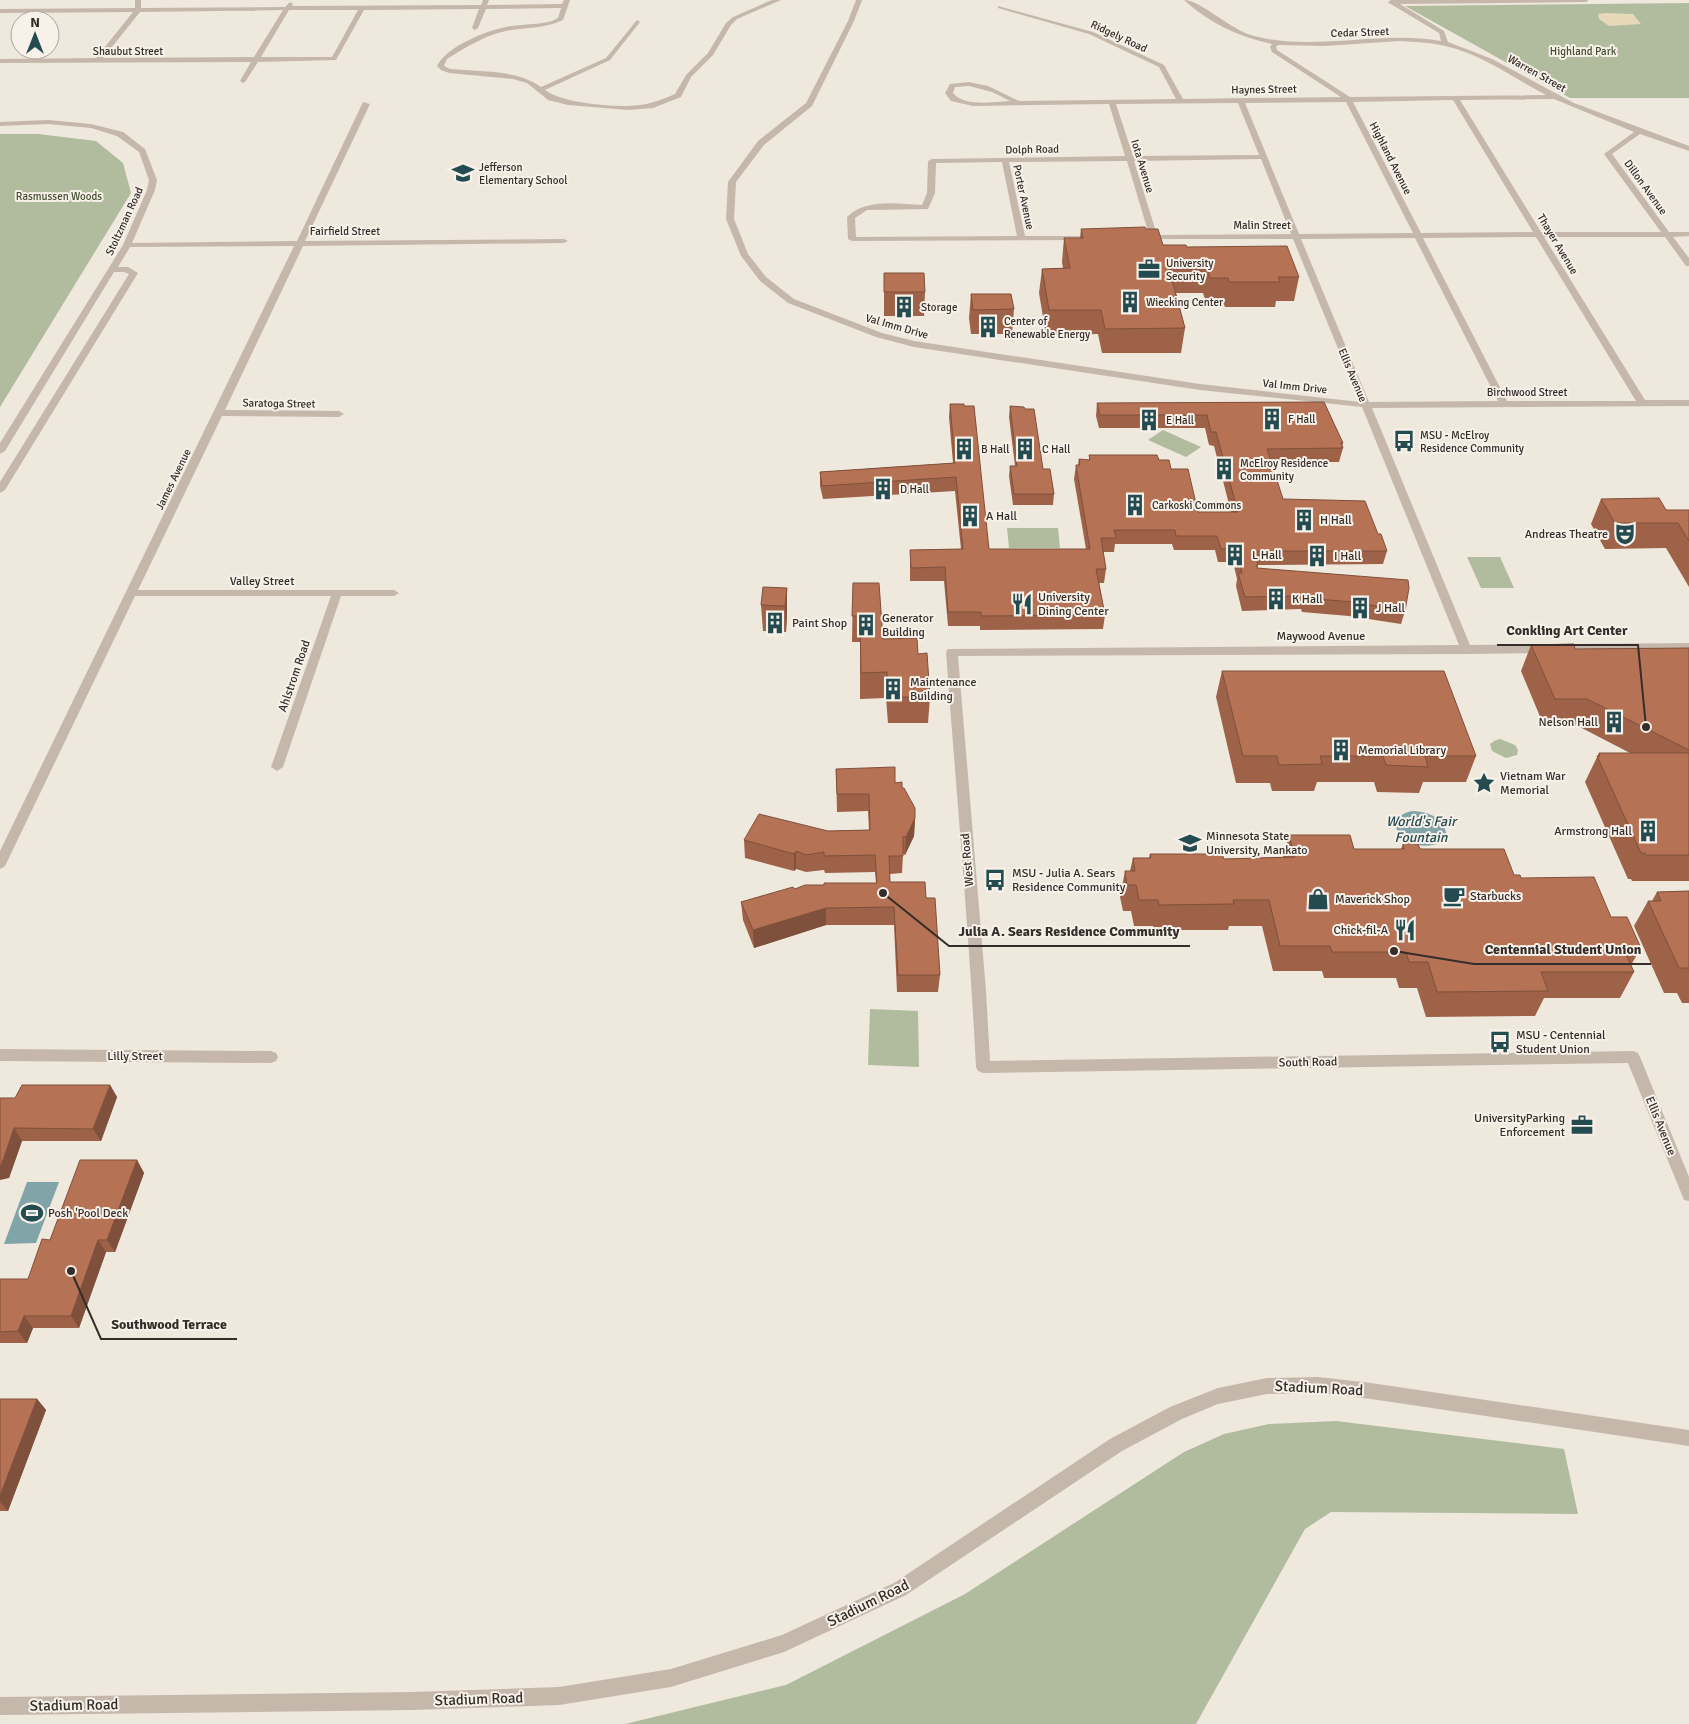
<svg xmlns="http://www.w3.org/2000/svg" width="1689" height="1724" viewBox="0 0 1689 1724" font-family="Signika,sans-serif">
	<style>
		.green { fill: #b1bc9f }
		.sand { fill: #e6d9b8 }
		.water { fill: #80a4a8 }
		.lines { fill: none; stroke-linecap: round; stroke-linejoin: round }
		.minor { fill: #c5b8ab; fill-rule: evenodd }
		.wall { fill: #9d6248 }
		.shaded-wall { fill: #7f503b }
		.building { fill: #b67254; stroke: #7f503b }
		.labels { text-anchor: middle; stroke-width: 4; stroke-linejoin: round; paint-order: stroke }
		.far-street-label { font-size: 11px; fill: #342d29; stroke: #f7f1e9 }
		.far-park-label { font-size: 11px; fill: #424f30; stroke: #f7f1e9 }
		.far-poi-label { font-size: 11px; fill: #342d29; stroke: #f7f1e9; text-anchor: start }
		.poi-label { font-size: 12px; fill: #342d29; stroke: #f7f1e9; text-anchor: start }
		.street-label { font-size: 12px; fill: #342d29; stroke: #f7f1e9 }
		.water-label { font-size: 14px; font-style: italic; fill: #244b50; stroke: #f7f1e9 }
		.near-street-label { font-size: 15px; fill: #342d29; stroke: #f7f1e9 }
		.leader { fill: none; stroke: #342d29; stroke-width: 2 }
		.callout-dot { fill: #342d29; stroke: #f7f1e9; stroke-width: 2 }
		.callout-label { font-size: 14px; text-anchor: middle; font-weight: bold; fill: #342d29; stroke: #f7f1e9; stroke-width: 4; stroke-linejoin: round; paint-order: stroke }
	</style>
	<rect width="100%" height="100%" fill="#efe8dd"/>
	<g class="green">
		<polygon points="1689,3 1689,98 1570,98 1405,6"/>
		<polygon points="0,134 38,134 96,141 123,163 131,193 0,407"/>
		<polygon points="1163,430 1201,447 1186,457 1148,440"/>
		<polygon points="1007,528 1058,528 1060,548 1009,548"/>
		<polygon points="1467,557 1500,557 1514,588 1481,588"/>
		<polygon points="1500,739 1515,745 1518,750 1517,755 1506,758 1492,751 1490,744 1494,741"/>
		<polygon points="870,1009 918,1011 919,1067 868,1065"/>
		<polygon points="1336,1421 1564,1449 1578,1514 1331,1512 1305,1529 1196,1724 625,1724 786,1685 965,1594 1184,1452 1224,1434 1269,1424"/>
	</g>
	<polygon class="sand" points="1605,13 1633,14 1641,24 1609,26 1599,19 1598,14"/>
	<g class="water">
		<path d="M1413,811C1428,812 1443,817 1446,833L1441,842C1411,858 1373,818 1413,811Z"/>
		<polygon points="27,1182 59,1182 36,1243 4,1244"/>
	</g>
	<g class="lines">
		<g class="minor">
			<path d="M135,0H141V8L285,7L290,2L293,4L292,6L481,5L483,0H489L487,5L562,4L564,0H570L563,20C545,29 526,27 506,31C485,35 465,48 447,59L444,66L450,69C480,72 516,69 541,87L606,58L637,20L640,22L610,60L545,90C563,104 628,110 650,103C659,101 667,97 675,94L686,75L708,53L726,23L733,17L772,0H781L737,19L731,25L713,55L691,77L681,97L653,108L628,110L568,105L548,100L527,83L513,79L449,73L441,70L437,66C446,47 485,31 506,27C521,24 537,25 552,21L558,18L561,8L486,9L478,28L475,30L472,28L479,9L364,10L336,60L258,62L245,82L243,83L240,81L251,62L0,63V59L96,58L133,12L0,13V9L135,8ZM283,10L254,57L103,58L140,12ZM289,10H358L332,57H261Z"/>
			<path d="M856,0H862L854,21L812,106L764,145L736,182L734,219L748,254L766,277L794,299L882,333L914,341L1200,384L1360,402L1293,239H1141V235H1149L1127,161L1009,162L1025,236H1100L1101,238L1097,240L852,241L848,239L847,217C866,198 898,204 922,205L927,193L928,161L932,159L1125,156L1109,104L973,106L951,101L945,93L950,84L969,82L988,86L1019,101L1176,99L1159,67L1089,34L998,8V6L1093,32L1164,65L1183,99L1341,97L1272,52L1270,47L1272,44C1239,37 1209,23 1184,0C1201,0 1230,30 1254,36C1316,52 1379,30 1441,41L1439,33L1389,3L1388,2L1391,0H1589L1586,2L1400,4L1444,31L1448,42L1492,59L1574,103L1689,146V151L1640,134L1612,154L1669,232H1689V236L1673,237L1689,258V266H1686L1665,237H1544L1645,400H1689V406L1372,408L1470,645L1689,643V651L1467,654L958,656L986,991L990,1061L1633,1051L1638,1053L1640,1057L1689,1177V1201L1684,1200L1682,1195L1628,1063L983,1073L978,1071L976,1067C969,929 956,790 946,652L948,649L1459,645L1362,407L1200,390L914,347L876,337L788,303L760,281L741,256L726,219L728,182L758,141L806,103L848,21ZM1399,41C1414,42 1430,42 1445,46C1482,54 1513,78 1546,95L1350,97L1277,50L1276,47L1278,45L1325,46ZM969,86L992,92L1010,101C993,102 964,107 953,93L955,87ZM1554,99L1634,132L1604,154L1661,232H1541L1460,100ZM1453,100L1533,232L1421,233L1353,102ZM1346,102L1413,233L1299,234L1245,103ZM1238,103L1259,155L1133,156L1116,104ZM1261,159L1291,234L1157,235L1134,161ZM1002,162L1017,236L856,237L855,218L867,210L928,209L935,193L936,163ZM1536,237L1636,401H1507L1423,238ZM1415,238L1498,401L1369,402L1301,239Z"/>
			<polygon points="363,102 370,104 305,241 564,239 568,241 564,243 303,246 225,410 339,411 344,414 339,417 222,416 138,590 394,590 399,593 394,596 341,596 283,767 277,771 271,767 331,596 135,596 6,864 4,867 0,869 0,851 294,246 130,247 118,267 128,267 138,273 5,490 0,493 0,482 129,274 124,272 114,272 5,451 0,454 0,443 123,245 147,190 149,180 139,152 117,136 91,128 48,124 0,126 0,122 48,120 91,124 123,132 145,149 157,180 155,190 132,243 297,241"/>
			<polygon points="0,1049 271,1051 276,1053 278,1057 276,1061 271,1063 0,1061"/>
			<polygon points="1318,1377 1371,1383 1689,1430 1689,1446 1371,1399 1318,1393 1267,1394 1218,1404 1182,1419 1122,1451 906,1595 784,1652 671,1687 559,1705 412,1710 0,1715 0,1697 412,1692 559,1687 671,1669 782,1635 894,1583 1110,1439 1170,1407 1218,1388 1267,1378"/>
		</g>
	</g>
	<g class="wall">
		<polygon points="1081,229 1146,229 1163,245 1187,247 1299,277 1294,301 1276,301 1275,307 1225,307 1223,302 1206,302 1203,293 1176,293 1185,328 1181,353 1102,353 1098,334 1046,335 1039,293 1042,269 1063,268 1062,262 1064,238 1080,238"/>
		<polygon points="884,273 925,292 924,316 884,316"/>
		<polygon points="971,294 1014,309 1012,334 971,334 969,318"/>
		<polygon points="1324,402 1343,443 1342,447 1343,448 1339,462 1271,462 1283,499 1378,534 1387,551 1383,564 1258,565 1257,568 1405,611 1401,624 1349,616 1302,612 1301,609 1242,611 1236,586 1237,579 1233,562 1218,562 1215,550 1174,550 1172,544 1115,544 1114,552 1103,552 1106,569 1104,583 1099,583 1105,615 1103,629 980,630 980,626 948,626 944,581 910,581 910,550 961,549 955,491 823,499 820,486 820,472 953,463 949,417 950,404 989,549 1086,549 1074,479 1076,465 1078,465 1079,459 1089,460 1089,455 1159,460 1171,469 1198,512 1231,512 1214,446 1209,445 1205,428 1099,428 1096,416 1097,403"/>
		<polygon points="1010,406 1043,469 1054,494 1053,505 1013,505 1009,476 1010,466 1015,466 1009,417"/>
		<polygon points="1601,499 1666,510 1689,510 1689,587 1666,548 1605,549 1591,524"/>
		<polygon points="853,583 883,639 918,654 930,697 928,723 888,723 886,698 860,699 860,642 852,642"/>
		<polygon points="787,588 787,614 786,632 763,631 761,605"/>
		<polygon points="1531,645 1575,649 1689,648 1689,881 1632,881 1631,879 1628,879 1585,782 1599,753 1630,753 1576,725 1544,726 1521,671"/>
		<polygon points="1222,671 1476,756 1466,782 1423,782 1419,793 1377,792 1374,782 1317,782 1314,791 1272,791 1270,783 1236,783 1216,697"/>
		<polygon points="836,769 895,783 902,788 915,818 914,836 905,855 903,854 902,873 890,874 890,882 926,898 940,975 938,992 897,992 894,925 826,925 754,948 743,920 741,902 795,889 824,885 876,883 875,872 825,873 824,870 806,872 796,869 794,871 745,858 744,840 828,831 869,830 868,811 837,812"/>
		<polygon points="1289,835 1354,849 1401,849 1403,844 1514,875 1611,917 1641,948 1631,965 1634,972 1620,998 1544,998 1535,1016 1426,1017 1417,988 1399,988 1396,978 1324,978 1322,971 1273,971 1262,926 1229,926 1228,930 1154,930 1153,926 1134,926 1131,911 1123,911 1120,897 1125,871 1130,871 1133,858 1149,858 1150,854 1224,859 1283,857"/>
		<polygon points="1689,891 1689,1003 1682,1003 1677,993 1664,993 1634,926 1648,901 1652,901 1657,892"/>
		<polygon points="110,1085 117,1097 101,1141 22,1141 9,1178 15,1098"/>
		<polygon points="137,1160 144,1173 115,1252 106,1252 79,1328 33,1328 27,1343 0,1343 0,1279 28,1279 50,1240"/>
		<polygon points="0,1399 37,1399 46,1410 8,1511 0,1511"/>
	</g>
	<g class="shaded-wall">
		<polygon points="787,588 787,614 786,632 785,606"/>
		<polygon points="915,818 914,836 905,855 906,837"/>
		<polygon points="796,851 796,869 794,871 794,854"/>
		<polygon points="826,908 826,925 754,948 753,930"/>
		<polygon points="110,1085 117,1097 101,1141 93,1129"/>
		<polygon points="14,1128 22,1141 9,1178 0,1180 0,1166"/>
		<polygon points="137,1160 144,1173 115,1252 107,1240"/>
		<polygon points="98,1240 106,1252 79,1328 71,1316"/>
		<polygon points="24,1316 33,1328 27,1343 18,1331"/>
		<polygon points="37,1399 46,1410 8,1511 0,1502 0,1496"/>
	</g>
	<g class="building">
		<polygon points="1145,227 1146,229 1158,229 1163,245 1186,245 1187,247 1287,246 1299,277 1278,277 1280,282 1229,282 1228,278 1210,278 1208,269 1169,269 1185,328 1105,329 1101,310 1049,310 1042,269 1070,268 1064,238 1083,238 1081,229"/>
		<polygon points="884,273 924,273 925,292 884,292"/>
		<polygon points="971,294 1011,294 1014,309 973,310"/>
		<polygon points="1324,402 1343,443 1341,443 1343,448 1267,449 1283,499 1365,501 1378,534 1381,534 1387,551 1258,551 1257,568 1408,580 1409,588 1405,611 1353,602 1305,598 1304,596 1245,597 1238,573 1242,573 1236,548 1221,549 1217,536 1176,536 1175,530 1114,530 1116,538 1101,538 1106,569 1096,569 1105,615 981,616 981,612 948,612 945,567 911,568 910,550 963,549 956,477 822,486 820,472 955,463 950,404 964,404 964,406 974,406 989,549 1090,549 1076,465 1080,465 1079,459 1090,460 1089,455 1157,455 1159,460 1169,460 1171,469 1188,469 1198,512 1238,512 1216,432 1211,432 1207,415 1100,415 1097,403"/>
		<polygon points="1010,406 1024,407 1025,409 1034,409 1043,469 1050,469 1054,494 1014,494 1010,466 1017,466"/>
		<polygon points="1659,498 1666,510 1689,510 1689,541 1678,523 1615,523 1601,499"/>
		<polygon points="853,583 879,583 883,639 917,638 918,654 927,653 930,697 888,697 887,672 861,673 860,616 852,616"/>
		<polygon points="763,587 787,588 785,606 761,605"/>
		<polygon points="1574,644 1575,649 1689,648 1689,750 1587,699 1555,699 1531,645"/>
		<polygon points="1222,671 1444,671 1476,756 1425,756 1428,767 1386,765 1383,756 1320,756 1322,764 1279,765 1277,756 1243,756"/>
		<polygon points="1599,753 1689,753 1689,855 1646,855 1645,853 1641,853 1597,756 1600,756"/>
		<polygon points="895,767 895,783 902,782 902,788 904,788 915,808 915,818 906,837 903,836 903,856 889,856 890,882 925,882 926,898 935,898 940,975 898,975 894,907 826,908 753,930 741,902 793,887 795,889 805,885 824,885 824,883 877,883 875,855 824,856 824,852 806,855 796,851 794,854 744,840 759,814 828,831 870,830 869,794 837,794 836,769"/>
		<polygon points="1289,835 1350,835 1354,849 1404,849 1403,844 1418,844 1420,849 1504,849 1514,875 1520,875 1521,878 1594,877 1611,917 1627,917 1641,948 1623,948 1634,972 1541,972 1548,991 1437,992 1428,962 1409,962 1406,952 1332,952 1330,946 1280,946 1269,900 1233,900 1234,904 1159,905 1158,900 1139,900 1136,885 1127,885 1125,871 1135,871 1133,858 1151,858 1150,854 1222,854 1224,859 1295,857"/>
		<polygon points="1689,891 1689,968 1679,968 1648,901 1661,901 1657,892"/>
		<polygon points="22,1085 110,1085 93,1129 14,1128 1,1166 0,1166 0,1098 15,1098"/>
		<polygon points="80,1160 137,1160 107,1240 98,1240 71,1316 24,1316 18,1331 0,1332 0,1279 28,1279 42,1239 50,1240"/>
		<polygon points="0,1399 37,1399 0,1496"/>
	</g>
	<defs>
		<g id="school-bare" transform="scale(1.725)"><path d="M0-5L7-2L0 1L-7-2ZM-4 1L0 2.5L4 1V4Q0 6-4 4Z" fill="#244b50" stroke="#f7f1e9" stroke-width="2.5" paint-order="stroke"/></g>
		<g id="office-bare" transform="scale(1.725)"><path d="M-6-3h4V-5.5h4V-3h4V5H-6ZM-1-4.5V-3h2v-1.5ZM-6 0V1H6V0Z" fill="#244b50" stroke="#f7f1e9" stroke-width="2.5" paint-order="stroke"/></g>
		<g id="building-bare" transform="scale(1.725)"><path d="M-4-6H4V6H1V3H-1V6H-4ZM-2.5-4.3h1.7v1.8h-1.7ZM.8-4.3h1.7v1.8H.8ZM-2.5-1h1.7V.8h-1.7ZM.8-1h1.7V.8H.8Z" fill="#244b50" stroke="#f7f1e9" stroke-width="2.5" paint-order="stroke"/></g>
		<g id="bus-bare" transform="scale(1.725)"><path d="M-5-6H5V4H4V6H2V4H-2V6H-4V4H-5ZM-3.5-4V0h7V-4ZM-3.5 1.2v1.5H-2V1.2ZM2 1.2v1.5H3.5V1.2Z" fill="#244b50" stroke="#f7f1e9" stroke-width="2.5" paint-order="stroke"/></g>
		<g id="theatre-bare" transform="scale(1.725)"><path d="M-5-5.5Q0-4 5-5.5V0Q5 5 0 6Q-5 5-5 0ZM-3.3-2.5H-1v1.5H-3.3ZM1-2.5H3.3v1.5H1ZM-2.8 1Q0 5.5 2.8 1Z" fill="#244b50" stroke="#f7f1e9" stroke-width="2.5" paint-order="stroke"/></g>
		<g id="restaurant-bare" transform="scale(1.725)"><path d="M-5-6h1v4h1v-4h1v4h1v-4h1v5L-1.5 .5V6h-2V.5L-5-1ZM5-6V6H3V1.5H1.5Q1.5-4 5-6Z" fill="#244b50" stroke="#f7f1e9" stroke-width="2.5" paint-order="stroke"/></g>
		<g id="sight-bare" transform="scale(1.725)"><path d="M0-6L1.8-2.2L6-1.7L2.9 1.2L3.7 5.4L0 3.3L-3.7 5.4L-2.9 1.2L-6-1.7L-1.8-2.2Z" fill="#244b50" stroke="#f7f1e9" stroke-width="2.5" paint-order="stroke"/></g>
		<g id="university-bare" transform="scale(1.725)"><path d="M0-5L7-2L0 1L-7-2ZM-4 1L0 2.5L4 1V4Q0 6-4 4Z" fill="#244b50" stroke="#f7f1e9" stroke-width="2.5" paint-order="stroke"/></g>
		<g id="cafe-bare" transform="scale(1.725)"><path d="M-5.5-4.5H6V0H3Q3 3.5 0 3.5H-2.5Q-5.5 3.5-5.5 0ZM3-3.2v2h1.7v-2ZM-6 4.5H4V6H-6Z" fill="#244b50" stroke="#f7f1e9" stroke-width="2.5" paint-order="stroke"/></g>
		<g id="shop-bare" transform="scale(1.725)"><path d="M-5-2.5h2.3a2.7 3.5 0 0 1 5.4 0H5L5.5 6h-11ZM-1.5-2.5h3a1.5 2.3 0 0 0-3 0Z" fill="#244b50" stroke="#f7f1e9" stroke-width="2.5" paint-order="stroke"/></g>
		<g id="stadium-bare" transform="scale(1.725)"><path d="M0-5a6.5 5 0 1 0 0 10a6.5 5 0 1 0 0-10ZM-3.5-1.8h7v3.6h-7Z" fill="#244b50" stroke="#f7f1e9" stroke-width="2.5" paint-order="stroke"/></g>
	</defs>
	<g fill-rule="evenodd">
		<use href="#school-bare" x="463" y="173"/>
		<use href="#office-bare" x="1149" y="269"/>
		<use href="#building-bare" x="1130" y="302"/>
		<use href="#building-bare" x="904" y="307"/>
		<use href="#building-bare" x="988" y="327"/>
		<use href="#building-bare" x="1272" y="419"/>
		<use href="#building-bare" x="1149" y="420"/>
		<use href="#bus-bare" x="1404" y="441"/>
		<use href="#building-bare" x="964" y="449"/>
		<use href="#building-bare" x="1025" y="449"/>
		<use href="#building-bare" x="1224" y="469"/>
		<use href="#building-bare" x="883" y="489"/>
		<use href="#building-bare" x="1135" y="505"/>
		<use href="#building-bare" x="970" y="516"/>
		<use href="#building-bare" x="1304" y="520"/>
		<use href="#theatre-bare" x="1625" y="534"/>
		<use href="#building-bare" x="1235" y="555"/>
		<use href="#building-bare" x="1317" y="556"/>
		<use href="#building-bare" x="1276" y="599"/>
		<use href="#restaurant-bare" x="1022" y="604"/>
		<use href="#building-bare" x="1360" y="608"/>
		<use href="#building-bare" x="775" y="623"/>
		<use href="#building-bare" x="866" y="625"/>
		<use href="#building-bare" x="893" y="689"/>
		<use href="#building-bare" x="1614" y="722"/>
		<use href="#building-bare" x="1341" y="750"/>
		<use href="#sight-bare" x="1484" y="783"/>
		<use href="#building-bare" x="1648" y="831"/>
		<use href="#university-bare" x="1190" y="843"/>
		<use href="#bus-bare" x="995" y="880"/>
		<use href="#cafe-bare" x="1454" y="896"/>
		<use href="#shop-bare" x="1318" y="899"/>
		<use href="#restaurant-bare" x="1405" y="930"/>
		<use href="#bus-bare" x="1500" y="1042"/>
		<use href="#office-bare" x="1582" y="1125"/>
		<use href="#stadium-bare" x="32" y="1213"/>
	</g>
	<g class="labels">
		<g class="far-street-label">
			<text transform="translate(1360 32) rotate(-2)" y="4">Cedar Street</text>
			<text transform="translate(1119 36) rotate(25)" y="4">Ridgely Road</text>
			<text x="128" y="55">Shaubut Street</text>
			<text transform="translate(1537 73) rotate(29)" y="4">Warren Street</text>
			<text transform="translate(1264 89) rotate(-1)" y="4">Haynes Street</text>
			<text transform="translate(1032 149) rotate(-1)" y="4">Dolph Road</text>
			<text transform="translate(1391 158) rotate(63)" y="4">Highland Avenue</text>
			<text transform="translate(1143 166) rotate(73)" y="4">Iota Avenue</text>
			<text transform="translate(1646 187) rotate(54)" y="4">Dillon Avenue</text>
			<text transform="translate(1024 197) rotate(78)" y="4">Porter Avenue</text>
			<text transform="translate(124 221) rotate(-65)" y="4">Stoltzman Road</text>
			<text x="1262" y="229">Malin Street</text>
			<text x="345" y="235">Fairfield Street</text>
			<text transform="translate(1558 244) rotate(59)" y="4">Thayer Avenue</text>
			<text transform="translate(897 326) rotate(16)" y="4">Val Imm Drive</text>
			<text transform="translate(1353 375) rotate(67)" y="4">Ellis Avenue</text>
			<text transform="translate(1295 386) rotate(6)" y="4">Val Imm Drive</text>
			<text x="1527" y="396">Birchwood Street</text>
			<text transform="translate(279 403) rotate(1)" y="4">Saratoga Street</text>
			<text transform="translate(173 479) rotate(-64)" y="4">James Avenue</text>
		</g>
		<g class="far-park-label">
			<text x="1583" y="55">Highland Park</text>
			<text x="59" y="200">Rasmussen Woods</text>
		</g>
		<g class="far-poi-label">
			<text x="479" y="171">Jefferson<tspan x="479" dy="13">Elementary School</tspan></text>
			<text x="1166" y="267">University<tspan x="1166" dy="13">Security</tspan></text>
			<text x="1146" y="306">Wiecking Center</text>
			<text x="921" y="311">Storage</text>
			<text x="1004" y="325">Center of<tspan x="1004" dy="13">Renewable Energy</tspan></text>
			<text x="1288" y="423">F Hall</text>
			<text x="1166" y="424">E Hall</text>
			<text x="1420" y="439">MSU - McElroy<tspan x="1420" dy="13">Residence Community</tspan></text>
			<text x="981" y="453">B Hall</text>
			<text x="1042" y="453">C Hall</text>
			<text x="1240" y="467">McElroy Residence<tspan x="1240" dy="13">Community</tspan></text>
			<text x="900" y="493">D Hall</text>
			<text x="1152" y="509">Carkoski Commons</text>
		</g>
		<g class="poi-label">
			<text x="986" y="520">A Hall</text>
			<text x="1320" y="524">H Hall</text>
			<text x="1608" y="538" text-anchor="end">Andreas Theatre</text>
			<text x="1252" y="559">L Hall</text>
			<text x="1334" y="560">I Hall</text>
			<text x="1038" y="601">University<tspan x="1038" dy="14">Dining Center</tspan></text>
			<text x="1292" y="603">K Hall</text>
			<text x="1376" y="612">J Hall</text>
			<text x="882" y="622">Generator<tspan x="882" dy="14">Building</tspan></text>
			<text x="792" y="627">Paint Shop</text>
			<text x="910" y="686">Maintenance<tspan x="910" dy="14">Building</tspan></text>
			<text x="1598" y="726" text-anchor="end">Nelson Hall</text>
			<text x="1358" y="754">Memorial Library</text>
			<text x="1500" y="780">Vietnam War<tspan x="1500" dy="14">Memorial</tspan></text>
			<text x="1632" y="835" text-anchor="end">Armstrong Hall</text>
			<text x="1206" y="840">Minnesota State<tspan x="1206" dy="14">University, Mankato</tspan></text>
			<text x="1012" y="877">MSU - Julia A. Sears<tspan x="1012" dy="14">Residence Community</tspan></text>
			<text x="1470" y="900">Starbucks</text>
			<text x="1335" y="903">Maverick Shop</text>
			<text x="1388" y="934" text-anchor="end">Chick-fil-A</text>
			<text x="1516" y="1039">MSU - Centennial<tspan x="1516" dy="14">Student Union</tspan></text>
			<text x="1565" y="1122" text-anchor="end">UniversityParking<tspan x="1565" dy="14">Enforcement</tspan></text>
			<text x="48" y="1217">Posh 'Pool Deck</text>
		</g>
		<g class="street-label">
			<text x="262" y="585">Valley Street</text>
			<text x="1321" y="640">Maywood Avenue</text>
			<text transform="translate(294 676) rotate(-71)" y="4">Ahlstrom Road</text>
			<text transform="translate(967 860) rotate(-95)" y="4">West Road</text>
			<text x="135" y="1060">Lilly Street</text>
			<text transform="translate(1308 1062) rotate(-1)" y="4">South Road</text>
			<text transform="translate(1661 1126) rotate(68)" y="4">Ellis Avenue</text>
		</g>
		<g class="water-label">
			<text x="1421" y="826">World's Fair<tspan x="1421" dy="16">Fountain</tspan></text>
		</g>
		<g class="near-street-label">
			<text transform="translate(1319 1388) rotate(3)" y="5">Stadium Road</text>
			<text transform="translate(868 1603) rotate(-26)" y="5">Stadium Road</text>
			<text transform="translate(479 1699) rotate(-2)" y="5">Stadium Road</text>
			<text transform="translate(74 1705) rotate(-1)" y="5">Stadium Road</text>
		</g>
	</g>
	<path class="leader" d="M1646 727L1638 645H1497M883 893L949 946H1190M1394 951L1474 964H1651M71 1271L101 1339H237"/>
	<g class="callout-dot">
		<circle cx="1646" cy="727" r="5"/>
		<circle cx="883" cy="893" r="5"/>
		<circle cx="1394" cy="951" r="5"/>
		<circle cx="71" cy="1271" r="5"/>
	</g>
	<g class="callout-label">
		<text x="1567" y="635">Conkling Art Center</text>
		<text x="1069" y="936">Julia A. Sears Residence Community</text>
		<text x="1563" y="954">Centennial Student Union</text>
		<text x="169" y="1329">Southwood Terrace</text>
	</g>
	<g transform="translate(35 35)"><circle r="24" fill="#f7f1e9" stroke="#a9a39c"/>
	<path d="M0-4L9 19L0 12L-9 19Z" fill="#244b50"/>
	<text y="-8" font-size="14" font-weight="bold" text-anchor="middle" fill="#342d29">N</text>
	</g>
</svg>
